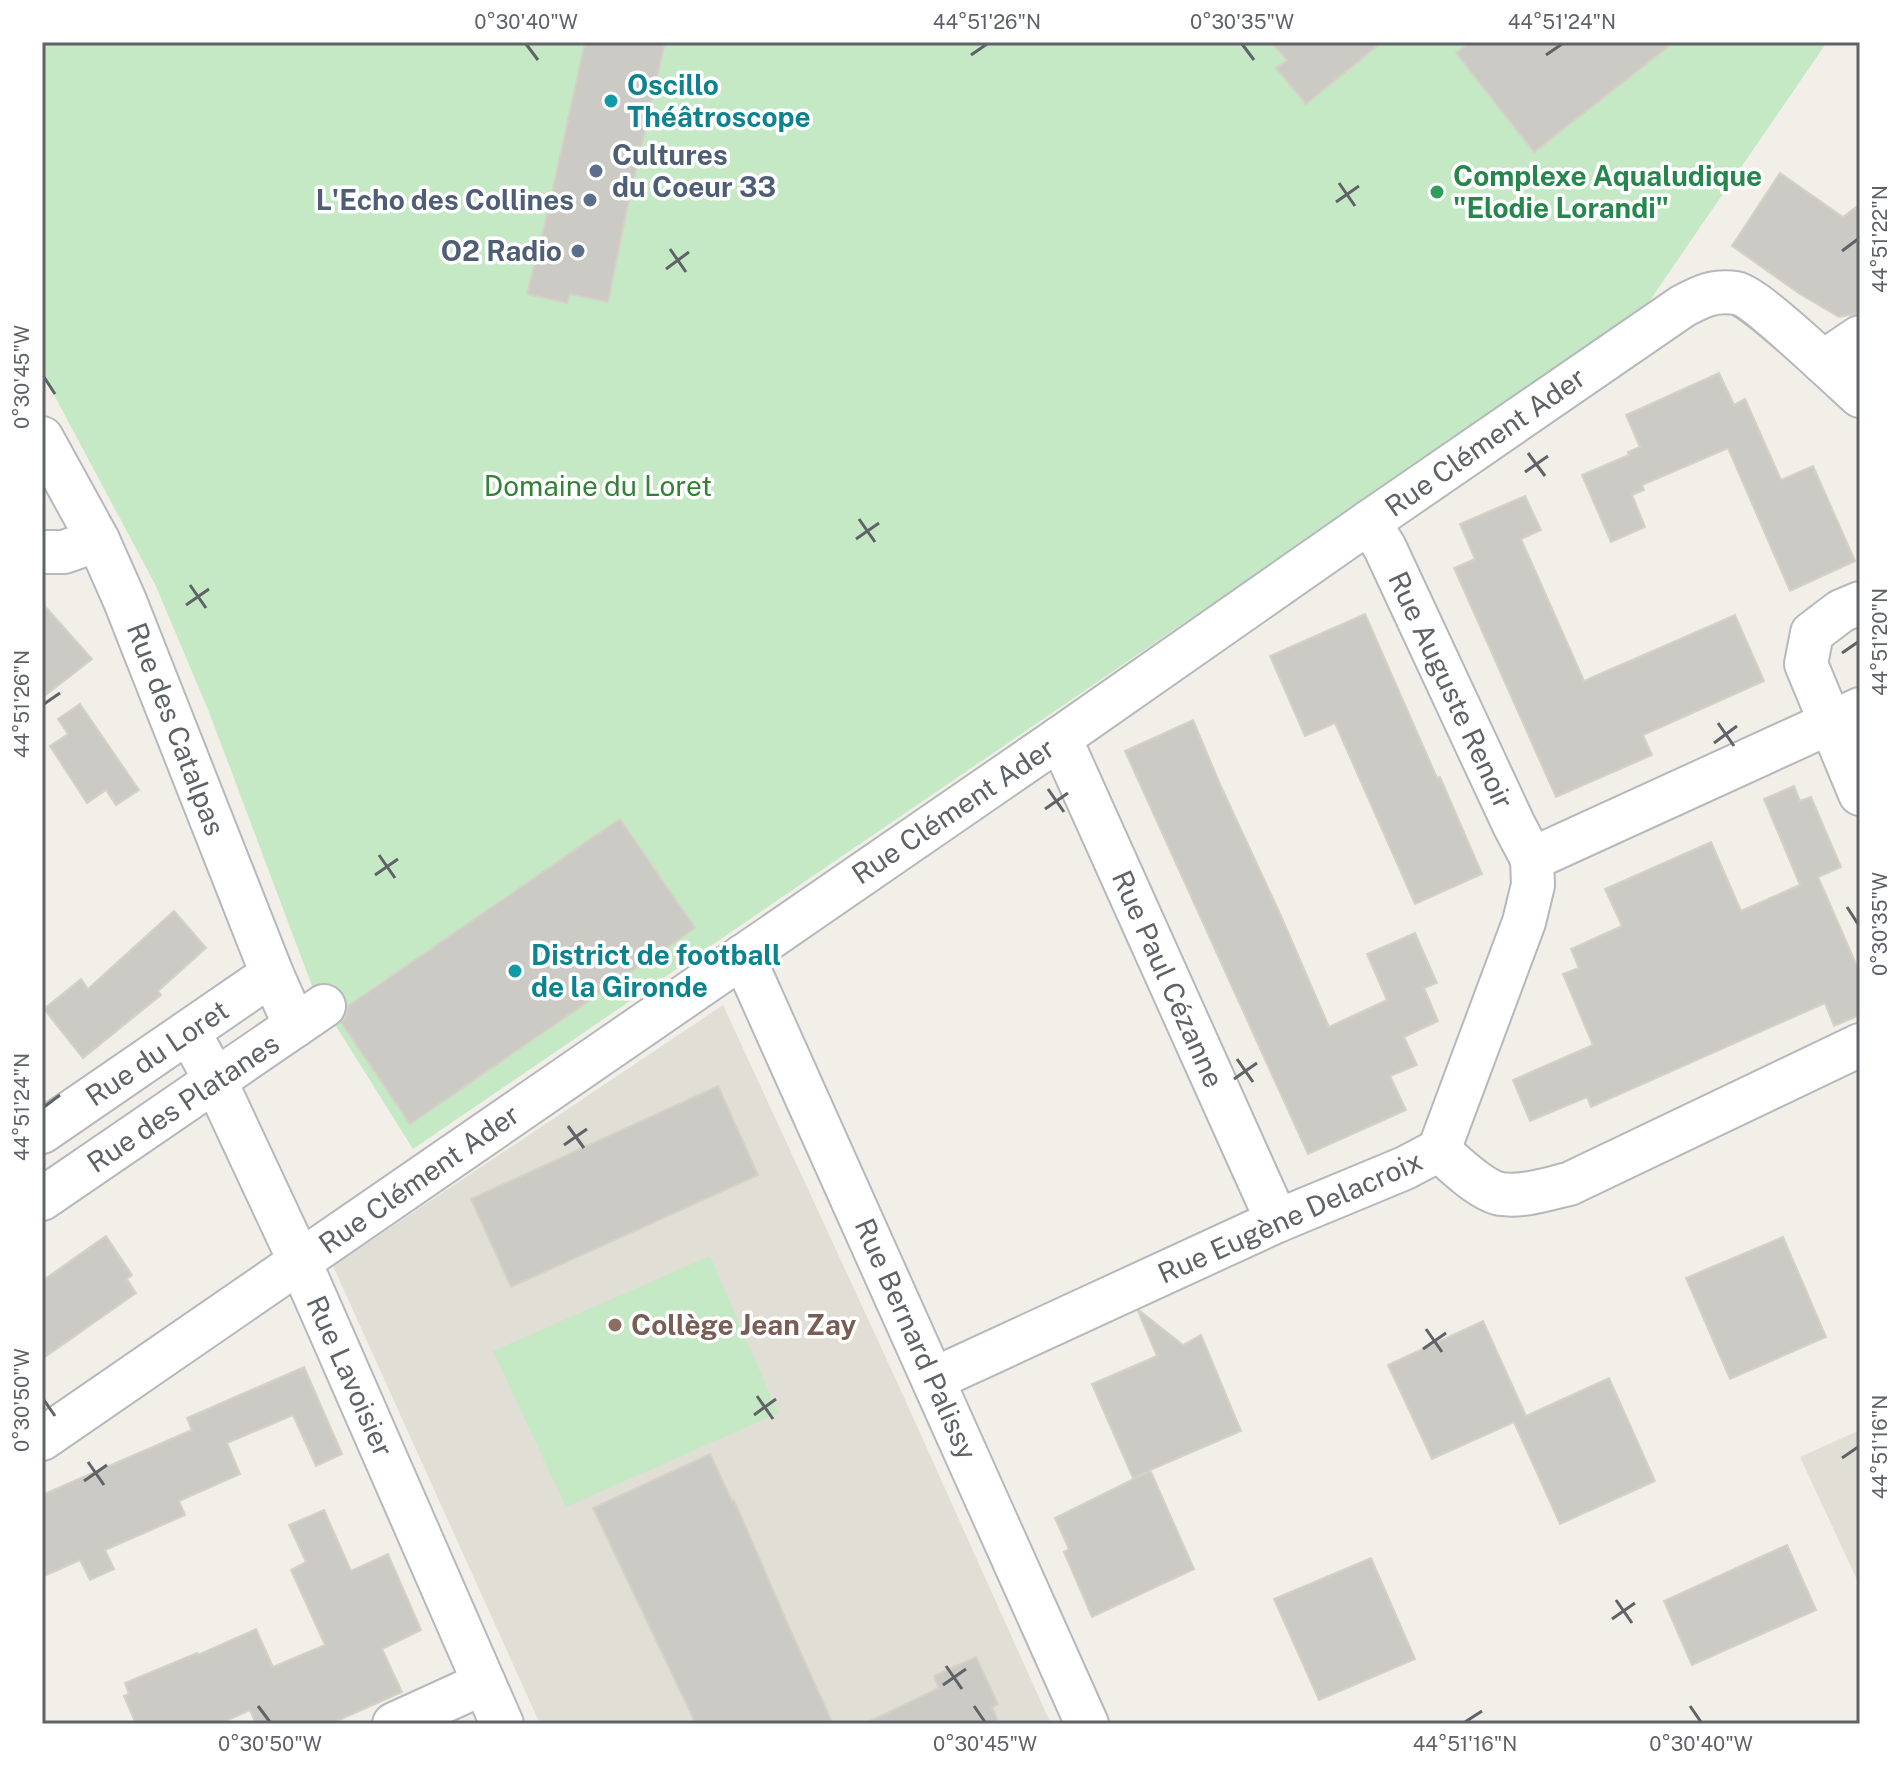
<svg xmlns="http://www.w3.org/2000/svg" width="1902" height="1766" viewBox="0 0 1902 1766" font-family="'Public Sans',sans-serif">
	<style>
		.education { fill: #e1ded6 }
		.green { fill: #c5e8c5 }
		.building { fill: #cccac5; stroke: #d6d1c6; stroke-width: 2 }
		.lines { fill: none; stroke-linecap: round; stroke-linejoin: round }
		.minor-casing { stroke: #b5b8bc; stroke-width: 46 }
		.minor { stroke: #fff; stroke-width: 42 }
		.ticks { fill: none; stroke: #5f6368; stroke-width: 3 }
		.culture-dot { fill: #0f9aa8; stroke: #fff; stroke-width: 3 }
		.service-dot { fill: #5c6f8a; stroke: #fff; stroke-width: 3 }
		.leisure-dot { fill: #2e9e5b; stroke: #fff; stroke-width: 3 }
		.education-dot { fill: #8d6e63; stroke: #fff; stroke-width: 3 }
		.labels { text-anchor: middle; stroke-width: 7; stroke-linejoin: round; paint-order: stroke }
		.culture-label { font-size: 28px; font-weight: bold; fill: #0d838f; stroke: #fff; text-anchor: start }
		.service-label { font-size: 28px; font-weight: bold; fill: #4e5e75; stroke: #fff; text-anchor: end }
		.leisure-label { font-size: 28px; font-weight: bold; fill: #27864d; stroke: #fff; text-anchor: start }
		.street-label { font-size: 28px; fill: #5f6368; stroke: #fff }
		.park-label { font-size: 28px; fill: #348238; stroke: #fff }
		.education-label { font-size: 28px; font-weight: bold; fill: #785e54; stroke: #fff; text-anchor: start }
		.neatline { fill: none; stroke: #5f6368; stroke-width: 3 }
		.ticks-label { font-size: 20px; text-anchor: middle; fill: #5f6368 }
	</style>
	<rect width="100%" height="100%" fill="#f1efe8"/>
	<g class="education">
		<polygon points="723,1005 898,1384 1051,1724 540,1724 333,1266"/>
		<polygon points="1860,1430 1860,1586 1800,1457"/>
	</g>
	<g class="green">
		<polygon points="42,42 1827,42 1644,309 413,1149 314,991 209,712 155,584 53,393 42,376"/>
		<polygon points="710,1256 778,1413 566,1507 493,1351"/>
	</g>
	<g class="building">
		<polygon points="585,42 665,42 624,223 608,302 570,294 567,303 527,294 549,207"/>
		<polygon points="1271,42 1382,42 1306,104 1276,68 1287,60"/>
		<polygon points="1470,42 1674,42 1534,152 1456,53"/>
		<polygon points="1780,173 1843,217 1860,204 1860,313 1839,317 1800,294 1732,246"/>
		<polygon points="1719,373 1734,405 1745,399 1781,480 1813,466 1855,561 1790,591 1728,448 1642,485 1644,490 1632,495 1645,527 1611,542 1582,475 1629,455 1628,452 1640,447 1626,415"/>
		<polygon points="1525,496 1541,530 1521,539 1584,681 1735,615 1764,681 1643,735 1652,755 1556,797 1454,568 1475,559 1460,524"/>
		<polygon points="42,603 92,659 42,698"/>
		<polygon points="1365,614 1437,778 1440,777 1482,874 1415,904 1335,723 1305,736 1270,656"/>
		<polygon points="80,704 139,790 116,805 106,790 87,803 50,746 68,734 58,719"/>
		<polygon points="1193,720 1219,782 1281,916 1329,1027 1387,1000 1367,954 1415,933 1437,983 1424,988 1438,1021 1404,1037 1417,1065 1390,1076 1406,1110 1308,1154 1125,751"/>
		<polygon points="1794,786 1800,801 1811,797 1841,867 1818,877 1860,973 1860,1015 1834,1026 1825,1003 1591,1107 1587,1097 1530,1121 1513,1080 1593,1045 1563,974 1579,968 1571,949 1622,926 1605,889 1711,842 1741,911 1800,885 1764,799"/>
		<polygon points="620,819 695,928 410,1124 341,1022 346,1016 348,1006"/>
		<polygon points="174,911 206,948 158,991 161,995 83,1058 44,1009 81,979 88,989"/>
		<polygon points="718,1086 758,1175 511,1287 471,1199"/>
		<polygon points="106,1236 132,1275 127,1279 136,1293 42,1359 42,1281"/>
		<polygon points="1783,1237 1826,1337 1730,1379 1686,1278"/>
		<polygon points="1138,1311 1140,1311 1183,1345 1201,1335 1241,1431 1150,1470 1194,1569 1092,1617 1064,1552 1069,1549 1055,1518 1150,1471 1133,1478 1092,1384 1157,1356"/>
		<polygon points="1483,1321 1526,1416 1609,1378 1655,1481 1560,1524 1514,1422 1432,1459 1388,1365"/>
		<polygon points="304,1367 342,1454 316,1466 293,1415 227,1443 240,1474 179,1501 185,1515 105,1550 114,1569 90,1580 80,1560 42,1577 42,1495 192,1430 187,1418"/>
		<polygon points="710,1454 732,1501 734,1500 789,1627 833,1724 696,1724 593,1508"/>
		<polygon points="324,1510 351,1571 388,1554 421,1630 382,1649 402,1692 330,1724 256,1724 250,1710 219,1724 136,1724 124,1696 129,1694 125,1683 197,1653 198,1655 256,1629 273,1667 325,1645 291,1570 306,1562 289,1525"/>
		<polygon points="1787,1545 1816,1610 1692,1665 1664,1601"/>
		<polygon points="1371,1558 1415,1659 1319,1700 1274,1599"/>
		<polygon points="976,1657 998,1704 992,1707 999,1724 864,1724 939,1688 934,1676"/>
	</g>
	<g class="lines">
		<g class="minor-casing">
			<g id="minor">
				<polyline points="1823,362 1860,337"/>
				<polyline points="42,438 98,540 125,601 272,974 295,1026"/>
				<polyline points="1369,522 1385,548 1514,825 1532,859"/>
				<polyline points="42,552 64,552 98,540"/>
				<polyline points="1860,603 1841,611 1812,633 1806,664 1860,794"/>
				<polyline points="1060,738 1277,1221"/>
				<polyline points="743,956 1087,1724"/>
				<polyline points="189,1032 215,1080 300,1262 502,1724"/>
				<polyline points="42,1132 272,974"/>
				<polyline points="1439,1150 1524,922 1533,885 1532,859 1860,709"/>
				<polyline points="42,1199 324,1006"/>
				<path d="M934,1379L1277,1221L1405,1168L1439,1150C1453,1163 1482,1191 1501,1194C1524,1197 1547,1189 1569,1184L1860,1045"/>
				<path d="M42,1439L1060,738L1369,522L1683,306C1702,296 1714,290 1736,293C1755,296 1840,378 1860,396"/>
				<polyline points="394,1724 484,1683"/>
			</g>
		</g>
		<use href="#minor" class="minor"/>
	</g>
	<path class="ticks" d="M526,44L538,60M1242,44L1254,60M971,55L987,44M1546,55L1562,44M1339,183L1355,206M1336,202L1359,186M670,249L686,272M1842,251L1858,239M666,269L689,252M44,377L55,394M1528,453L1545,476M1525,472L1548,456M859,519L875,542M856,539L879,523M190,585L206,608M186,605L209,589M1842,653L1858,642M44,704L60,693M1718,723L1734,746M1714,743L1737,726M1048,789L1064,812M1045,809L1068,793M379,855L395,878M375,875L398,859M1847,907L1858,924M1237,1059L1253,1082M1234,1079L1257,1063M44,1107L60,1095M568,1126L584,1148M564,1145L587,1129M1426,1329L1442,1352M1423,1349L1446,1333M757,1396L773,1419M44,1400L55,1416M754,1415L776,1399M1842,1458L1858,1447M88,1462L104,1485M84,1481L107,1465M1616,1600L1632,1623M1612,1619L1635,1603M946,1666L962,1689M943,1685L966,1669M258,1706L270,1722M974,1706L985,1722M1690,1706L1701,1722M1465,1722L1482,1711"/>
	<g class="culture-dot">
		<circle cx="611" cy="101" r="8"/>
		<circle cx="515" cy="971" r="8"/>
	</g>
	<g class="service-dot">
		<circle cx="596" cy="171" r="8"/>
		<circle cx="590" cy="200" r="8"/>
		<circle cx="578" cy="251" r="8"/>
	</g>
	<circle class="leisure-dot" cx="1437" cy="192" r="8"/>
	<circle class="education-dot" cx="615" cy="1325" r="8"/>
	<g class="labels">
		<g class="culture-label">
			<text x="627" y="95">Oscillo<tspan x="627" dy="32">Théâtroscope</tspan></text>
			<text x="531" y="965">District de football<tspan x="531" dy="32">de la Gironde</tspan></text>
		</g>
		<g class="service-label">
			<text x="612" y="165" text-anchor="start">Cultures<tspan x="612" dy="32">du Coeur 33</tspan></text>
			<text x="574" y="210">L'Echo des Collines</text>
			<text x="562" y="261">O2 Radio</text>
		</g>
		<g class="leisure-label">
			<text x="1453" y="186">Complexe Aqualudique<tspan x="1453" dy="32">"Elodie Lorandi"</tspan></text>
		</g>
		<g class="street-label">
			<text transform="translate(1485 442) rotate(-35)" y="10">Rue Clément Ader</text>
			<text transform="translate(1451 690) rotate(65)" y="10">Rue Auguste Renoir</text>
			<text transform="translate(176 729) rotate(69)" y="10">Rue des Catalpas</text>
			<text transform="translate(953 811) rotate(-34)" y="10">Rue Clément Ader</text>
			<text transform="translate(1168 979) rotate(66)" y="10">Rue Paul Cézanne</text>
			<text transform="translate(157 1053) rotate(-34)" y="10">Rue du Loret</text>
			<text transform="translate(183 1103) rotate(-34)" y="10">Rue des Platanes</text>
			<text transform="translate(419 1179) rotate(-35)" y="10">Rue Clément Ader</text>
			<text transform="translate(1290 1217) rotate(-24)" y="10">Rue Eugène Delacroix</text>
			<text transform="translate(916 1339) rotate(66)" y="10">Rue Bernard Palissy</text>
			<text transform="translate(350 1376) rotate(66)" y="10">Rue Lavoisier</text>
		</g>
		<g class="park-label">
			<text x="598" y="496">Domaine du Loret</text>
		</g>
		<g class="education-label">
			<text x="631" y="1335">Collège Jean Zay</text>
		</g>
	</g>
	<rect width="1902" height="1766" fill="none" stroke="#ffffff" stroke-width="88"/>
	<rect x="44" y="44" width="1814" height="1678" class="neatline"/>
	<g class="ticks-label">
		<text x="526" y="29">0°30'40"W</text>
		<text x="987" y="29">44°51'26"N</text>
		<text x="1242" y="29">0°30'35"W</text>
		<text x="1562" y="29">44°51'24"N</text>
		<text transform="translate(1880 239) rotate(-90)" y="7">44°51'22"N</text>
		<text transform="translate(22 377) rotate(-90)" y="7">0°30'45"W</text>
		<text transform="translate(1880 642) rotate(-90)" y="7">44°51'20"N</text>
		<text transform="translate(22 704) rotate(-90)" y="7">44°51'26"N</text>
		<text transform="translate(1880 924) rotate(-90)" y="7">0°30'35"W</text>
		<text transform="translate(22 1107) rotate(-90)" y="7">44°51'24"N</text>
		<text transform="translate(22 1400) rotate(-90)" y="7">0°30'50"W</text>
		<text transform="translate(1880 1447) rotate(-90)" y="7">44°51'16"N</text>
		<text x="270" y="1751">0°30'50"W</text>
		<text x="985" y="1751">0°30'45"W</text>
		<text x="1465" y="1751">44°51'16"N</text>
		<text x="1701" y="1751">0°30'40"W</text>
	</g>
</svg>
